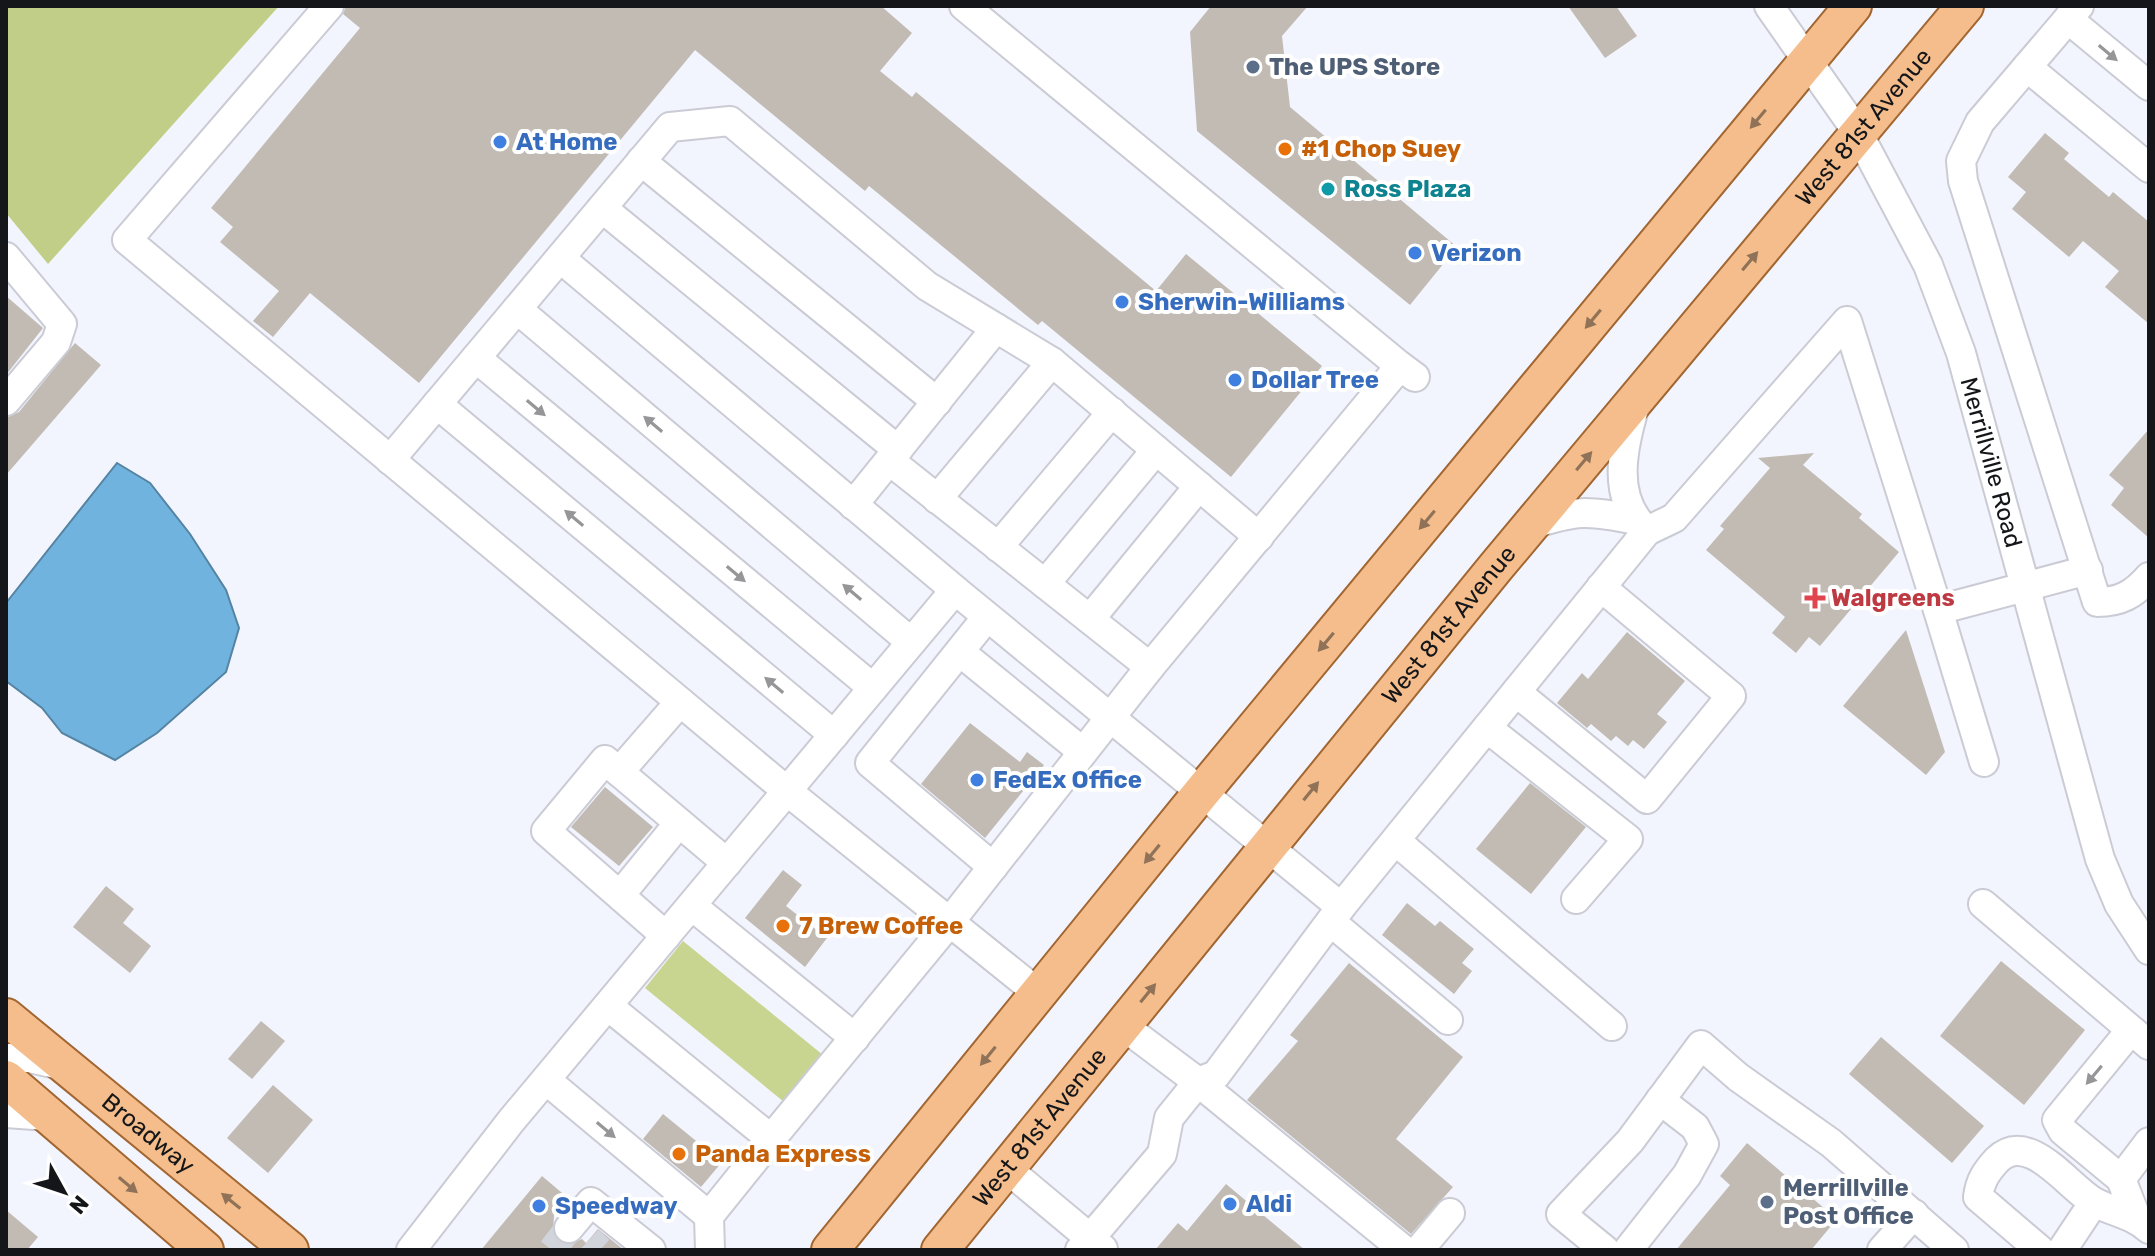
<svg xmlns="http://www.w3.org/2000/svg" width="2155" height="1256" viewBox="0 0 2155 1256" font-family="Rubik,sans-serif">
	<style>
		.green { fill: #c8d591 }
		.forest { fill: #c1ce88 }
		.water { fill: #70b3de; stroke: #5584a3; stroke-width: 2 }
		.building { fill: #c1bbb4 }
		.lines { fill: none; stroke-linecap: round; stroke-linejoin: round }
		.minor-tunnel { stroke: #d2d4dc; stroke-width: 28; stroke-dasharray: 28 14; stroke-linecap: butt }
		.minor-casing { stroke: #cacbd4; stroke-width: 32 }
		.major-casing { stroke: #a16631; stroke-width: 40 }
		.minor { stroke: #fff; stroke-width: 28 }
		.major { stroke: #f4bd8b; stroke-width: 36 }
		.oneway { fill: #969698 }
		.oneway2 { fill: #907258 }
		.service-dot { fill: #5c6f8a; stroke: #fff; stroke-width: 3 }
		.shop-dot { fill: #3f7fe0; stroke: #fff; stroke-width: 3 }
		.food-dot { fill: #e8710a; stroke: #fff; stroke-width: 3 }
		.culture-dot { fill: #0f9aa8; stroke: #fff; stroke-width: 3 }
		.health-dot { fill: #e0444e; stroke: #fff; stroke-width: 3 }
		.labels { text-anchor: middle; stroke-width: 8; stroke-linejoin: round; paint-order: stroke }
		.service-label { font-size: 24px; font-weight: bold; fill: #4e5e75; stroke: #fff; text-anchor: start }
		.street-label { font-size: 24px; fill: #151619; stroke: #fff }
		.shop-label { font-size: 24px; font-weight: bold; fill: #366cbe; stroke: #fff; text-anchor: start }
		.food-label { font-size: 24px; font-weight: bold; fill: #c56008; stroke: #fff; text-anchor: start }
		.culture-label { font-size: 24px; font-weight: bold; fill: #0d838f; stroke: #fff; text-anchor: start }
		.health-label { font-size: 24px; font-weight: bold; fill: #be3a42; stroke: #fff; text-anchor: start }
	</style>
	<rect width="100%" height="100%" fill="#f3f5fe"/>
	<polygon class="green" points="683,941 823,1055 784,1102 645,988"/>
	<polygon class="forest" points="6,6 279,6 48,264 6,213"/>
	<polygon class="water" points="117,463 150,483 190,534 226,590 239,628 226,672 157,733 115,760 62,733 42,708 6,681 6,603"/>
	<g class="building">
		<polygon points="346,6 881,6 912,33 880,71 912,97 916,92 1156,291 1186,254 1322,366 1231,477 1042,321 1038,325 869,186 865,191 695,50 419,383 310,293 273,337 253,321 279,291 220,242 233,227 211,208 360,28 343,14"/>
		<polygon points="1211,6 1308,6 1282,36 1290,107 1457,247 1410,305 1197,131 1190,32"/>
		<polygon points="1568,6 1616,6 1637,36 1605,58"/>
		<polygon points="2045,133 2069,153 2064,159 2109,197 2113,192 2149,222 2149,324 2105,287 2119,271 2083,241 2069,257 2012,209 2026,192 2008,177"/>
		<polygon points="6,296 43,328 6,375"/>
		<polygon points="75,343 101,365 6,475 6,418 19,412"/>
		<polygon points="2149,429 2149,538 2111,505 2124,488 2109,475"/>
		<polygon points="1814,453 1803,465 1862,514 1859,518 1899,552 1820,646 1809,637 1796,653 1772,633 1785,617 1706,550 1724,529 1720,526 1770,468 1758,458"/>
		<polygon points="1906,630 1945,752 1926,775 1843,706"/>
		<polygon points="1627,632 1685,681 1657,714 1667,722 1644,749 1633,740 1628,746 1616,736 1611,741 1591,724 1587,728 1557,703 1582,673 1588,679"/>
		<polygon points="970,723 1020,762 1027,752 1044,765 985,838 921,784"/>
		<polygon points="1530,783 1586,827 1531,894 1476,849"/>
		<polygon points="605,787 653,827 619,866 571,827"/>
		<polygon points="783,870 802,885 786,906 827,938 805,967 745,918"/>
		<polygon points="106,886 134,909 123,923 151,946 130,973 73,927"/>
		<polygon points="1407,903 1435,926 1440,921 1474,949 1462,963 1472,971 1454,994 1382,935"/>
		<polygon points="2001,961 2085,1030 2024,1105 1940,1036"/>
		<polygon points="1349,963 1463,1057 1396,1139 1453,1187 1411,1234 1247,1100 1298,1041 1290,1035"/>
		<polygon points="261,1021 285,1041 252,1079 228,1059"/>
		<polygon points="1881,1037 1984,1126 1952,1163 1849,1074"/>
		<polygon points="273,1085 313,1120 268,1173 227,1138"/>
		<polygon points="663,1114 722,1162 701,1187 643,1139"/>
		<polygon points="1747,1143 1837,1219 1811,1250 1676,1250 1730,1185 1720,1176"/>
		<polygon points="542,1176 568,1198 554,1215 553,1233 558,1240 567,1245 582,1239 586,1243 598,1229 624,1250 481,1250"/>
		<polygon points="1226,1184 1305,1250 1155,1250 1178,1223 1187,1231"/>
		<polygon points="6,1210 38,1237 27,1250 6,1250"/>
	</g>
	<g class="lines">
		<g class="minor-tunnel">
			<polyline points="589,1240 600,1250"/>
			<polyline points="552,1250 569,1228"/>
		</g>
		<g class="minor-casing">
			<g id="minor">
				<polyline points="329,6 127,240 787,791 1038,993"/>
				<polyline points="964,6 1400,366"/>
				<path id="s1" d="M1769,6L1858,133L1928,265L1961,353L2100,859L2119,904L2149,950"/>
				<path d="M2079,6L1980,122L1961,161L1963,181L2097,602C2121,602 2134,594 2149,577"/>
				<polyline points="2068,19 2149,86"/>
				<polyline points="2027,67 2149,168"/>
				<polyline points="641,161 937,402"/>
				<polyline points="602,208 898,450"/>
				<polyline points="6,257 62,324 56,342 6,401"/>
				<polyline points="560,258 955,590"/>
				<polyline points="517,309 911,642"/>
				<polyline points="476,358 873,688"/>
				<polyline points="437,404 834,735"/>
				<path d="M1635,405C1623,448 1610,497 1647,531"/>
				<polyline points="390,460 670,127 730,121 927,286 1052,362 1259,537"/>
				<polyline points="890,461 1150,667"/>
				<polyline points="937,499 1052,362"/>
				<polyline points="853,505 996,328"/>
				<path d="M1531,525C1575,510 1589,510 1635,520"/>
				<polyline points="998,547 1112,412"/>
				<polyline points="1045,584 1156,450"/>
				<polyline points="1938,610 1984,762"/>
				<polyline points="987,617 870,763 993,867"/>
				<polyline points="1090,619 1199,486"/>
				<polyline points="960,652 1083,752"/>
				<polyline points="1516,692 1647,799 1731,696 1601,587"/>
				<polyline points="1487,728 1628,839 1576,899"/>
				<polyline points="619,772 680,702"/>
				<polyline points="1396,841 1612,1026"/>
				<polyline points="621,894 679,823"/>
				<polyline points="1983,904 2149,1045"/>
				<polyline points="692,906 855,1038"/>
				<polyline points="1331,922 1448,1020"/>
				<polyline points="666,936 546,831 605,760 727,863"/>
				<polyline points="608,1006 771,1139 709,1216 710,1250"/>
				<polyline points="2131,1030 2057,1120 2063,1131 2121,1179 2136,1217"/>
				<polyline points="6,1058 30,1058 65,1066"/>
				<polyline points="546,1080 709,1216"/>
				<polyline points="1198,1082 1216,1075 1341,907 1647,531 1674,518 1847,321 1938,610 2088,570"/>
				<polyline points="1198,1082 1404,1250"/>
				<polyline points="6,1113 48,1116"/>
				<polyline points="771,1139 948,924 1150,667 1400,366 1415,377"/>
				<polyline points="1006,1168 1103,1249"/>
				<polyline points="2121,1179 2149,1142"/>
				<polyline points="569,1228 591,1202 651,1250"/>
				<polyline points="411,1250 511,1121 955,590 1341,907"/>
				<polyline points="1080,1250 1162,1154 1169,1118 1198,1082 1122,1025"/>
				<polyline points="1419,1250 1450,1213"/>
				<polyline points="1605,1250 1561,1214 1630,1141 1701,1045 1738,1077 1831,1143 1954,1250"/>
				<polyline points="1628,1250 1687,1175 1704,1144 1695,1127 1660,1100"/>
				<polyline points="1882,1250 1914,1214"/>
				<path d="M2040,1250L1978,1197C1980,1181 1986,1172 1997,1160C2029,1129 2067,1186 2094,1202C2113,1212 2132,1214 2149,1229"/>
				<polyline points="2062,1250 2094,1202"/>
			</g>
		</g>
		<g class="major-casing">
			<g id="major">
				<path id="s2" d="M6,1017L290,1250"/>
				<polyline points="6,1079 205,1250"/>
				<polyline points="830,1250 1201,793 1853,6"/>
				<path id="s3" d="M940,1250L1495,568L1965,6"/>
			</g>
		</g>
		<use href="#minor" class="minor"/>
		<use href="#major" class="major"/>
	</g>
	<defs><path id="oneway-solid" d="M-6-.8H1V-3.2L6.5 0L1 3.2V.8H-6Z" transform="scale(2)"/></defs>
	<g class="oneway">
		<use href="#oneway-solid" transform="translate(2108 53) rotate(40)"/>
		<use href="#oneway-solid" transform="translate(536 408) rotate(40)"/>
		<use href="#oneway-solid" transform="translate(653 424) rotate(-140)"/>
		<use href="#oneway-solid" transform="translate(574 518) rotate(-140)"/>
		<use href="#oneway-solid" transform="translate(736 574) rotate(40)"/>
		<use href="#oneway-solid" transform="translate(852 592) rotate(-140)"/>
		<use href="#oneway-solid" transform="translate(774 685) rotate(-140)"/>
		<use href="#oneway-solid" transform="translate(2094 1075) rotate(130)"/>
		<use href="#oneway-solid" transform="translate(606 1130) rotate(40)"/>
	</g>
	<g class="oneway2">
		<use href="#oneway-solid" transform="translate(1758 119) rotate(130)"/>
		<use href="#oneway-solid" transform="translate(1750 261) rotate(-50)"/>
		<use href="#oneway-solid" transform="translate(1593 319) rotate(130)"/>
		<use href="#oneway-solid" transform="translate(1584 461) rotate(-50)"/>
		<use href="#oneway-solid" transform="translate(1427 520) rotate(130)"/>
		<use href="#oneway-solid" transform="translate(1326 642) rotate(130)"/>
		<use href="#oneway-solid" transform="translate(1311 791) rotate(-51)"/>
		<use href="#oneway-solid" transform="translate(1152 854) rotate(129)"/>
		<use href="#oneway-solid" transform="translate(1148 993) rotate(-51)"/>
		<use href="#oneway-solid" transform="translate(988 1056) rotate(129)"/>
		<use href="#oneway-solid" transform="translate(128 1185) rotate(40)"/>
		<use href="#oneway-solid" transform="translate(231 1201) rotate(-141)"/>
	</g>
	<g class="service-dot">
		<circle cx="1253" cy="67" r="8"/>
		<circle cx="1767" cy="1202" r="8"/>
	</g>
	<g class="shop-dot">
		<circle cx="500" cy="142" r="8"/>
		<circle cx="1415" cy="253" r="8"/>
		<circle cx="1122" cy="302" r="8"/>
		<circle cx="1235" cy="380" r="8"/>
		<circle cx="977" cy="780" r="8"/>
		<circle cx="1230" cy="1204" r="8"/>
		<circle cx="539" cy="1206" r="8"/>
	</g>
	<g class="food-dot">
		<circle cx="1285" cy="149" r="8"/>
		<circle cx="783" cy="926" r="8"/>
		<circle cx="679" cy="1154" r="8"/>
	</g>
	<circle class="culture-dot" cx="1328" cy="189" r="8"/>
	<path class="health-dot" d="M1811 586h8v8h8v8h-8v8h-8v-8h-8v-8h8z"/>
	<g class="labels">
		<g class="service-label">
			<text x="1269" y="75">The UPS Store</text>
			<text x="1783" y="1196">Merrillville<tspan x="1783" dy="28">Post Office</tspan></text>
		</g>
		<g class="street-label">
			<text dy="8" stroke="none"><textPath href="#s3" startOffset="1454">West 81st Avenue</textPath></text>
			<text dy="8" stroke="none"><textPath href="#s1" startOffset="512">Merrillville Road</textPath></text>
			<text dy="8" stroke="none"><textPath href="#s3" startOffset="806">West 81st Avenue</textPath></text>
			<text dy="8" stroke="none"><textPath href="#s3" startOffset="158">West 81st Avenue</textPath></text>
			<text dy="8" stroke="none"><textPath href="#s2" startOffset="184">Broadway</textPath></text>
		</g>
		<g class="shop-label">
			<text x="516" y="150">At Home</text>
			<text x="1431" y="261">Verizon</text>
			<text x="1138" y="310">Sherwin-Williams</text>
			<text x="1251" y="388">Dollar Tree</text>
			<text x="993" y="788">FedEx Office</text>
			<text x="1246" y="1212">Aldi</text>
			<text x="555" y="1214">Speedway</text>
		</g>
		<g class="food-label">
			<text x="1301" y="157">#1 Chop Suey</text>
			<text x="799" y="934">7 Brew Coffee</text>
			<text x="695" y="1162">Panda Express</text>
		</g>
		<g class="culture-label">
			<text x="1344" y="197">Ross Plaza</text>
		</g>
		<g class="health-label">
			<text x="1831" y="606">Walgreens</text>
		</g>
	</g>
	<rect width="2155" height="1256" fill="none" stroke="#151619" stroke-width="16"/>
	<g transform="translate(64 1192) rotate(130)" stroke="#ffffff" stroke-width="6" paint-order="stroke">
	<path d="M0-6L14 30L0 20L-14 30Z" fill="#151619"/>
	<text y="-12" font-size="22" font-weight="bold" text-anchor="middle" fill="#151619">N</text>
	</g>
</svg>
